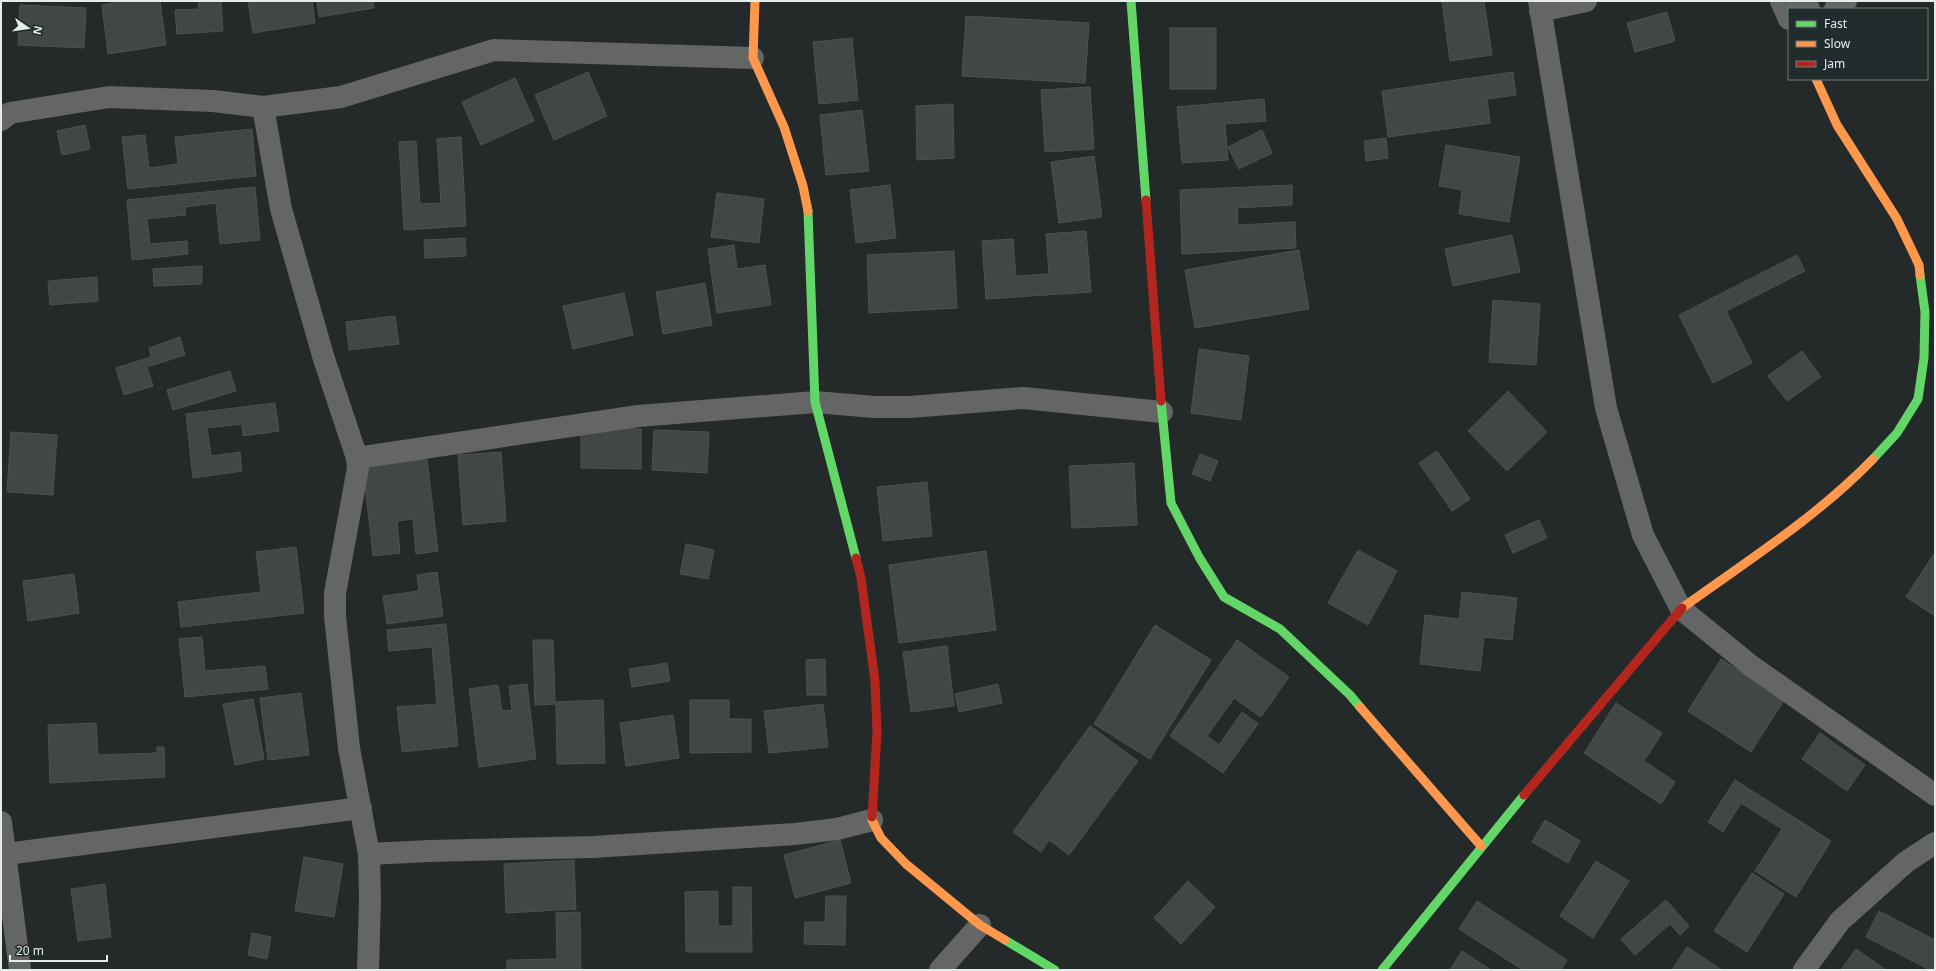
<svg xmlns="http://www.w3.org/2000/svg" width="1936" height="971" viewBox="0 0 1936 971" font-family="'Noto Sans',sans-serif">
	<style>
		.building { fill: #414646; stroke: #4c5252 }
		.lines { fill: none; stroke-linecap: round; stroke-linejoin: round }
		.street { stroke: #636665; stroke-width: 22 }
		.fast { stroke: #63d668; stroke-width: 9 }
		.slow { stroke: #ff974d; stroke-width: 9 }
		.jam { stroke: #b3261e; stroke-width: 9 }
	</style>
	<rect width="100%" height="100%" fill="#232a29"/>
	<g class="building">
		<polygon points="127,1 160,1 166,45 108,54 102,5"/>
		<polygon points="198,1 221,1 223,31 177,34 175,10 199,9"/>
		<polygon points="248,1 312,1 315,23 253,33"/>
		<polygon points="317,1 373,1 374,8 319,17"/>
		<polygon points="1447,1 1484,1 1492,55 1450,61 1442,2"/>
		<polygon points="20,5 86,8 84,48 18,45"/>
		<polygon points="1667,12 1675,41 1635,52 1627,23"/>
		<polygon points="966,16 1089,23 1085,83 962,76"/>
		<rect x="1170" y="28" width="46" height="61"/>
		<polygon points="852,38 858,100 819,104 813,42"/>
		<polygon points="588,72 607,116 554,140 535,95"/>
		<polygon points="1513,72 1516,95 1487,99 1490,123 1388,137 1382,91"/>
		<polygon points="515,78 534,121 481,145 462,102"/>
		<polygon points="1090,87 1094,149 1045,152 1041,90"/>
		<polygon points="1264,99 1266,121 1225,124 1228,160 1182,163 1177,107"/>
		<polygon points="953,104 954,158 917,160 916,106"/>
		<polygon points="862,110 869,171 826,175 820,115"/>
		<polygon points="85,125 90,149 62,155 57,131"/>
		<polygon points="252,129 256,176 128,189 122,137 145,135 149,168 178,164 175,137"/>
		<polygon points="1262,130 1272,153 1239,169 1228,147"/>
		<polygon points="461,137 466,226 404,230 399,142 416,141 420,204 441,203 437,139"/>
		<polygon points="1386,138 1388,158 1366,161 1364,141"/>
		<polygon points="1446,145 1520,157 1509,222 1459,214 1462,190 1439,186"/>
		<polygon points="1094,156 1102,217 1059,223 1051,162"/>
		<polygon points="890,185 896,238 856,243 850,190"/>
		<polygon points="1292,185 1292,205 1237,208 1238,225 1295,222 1296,248 1182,254 1180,190"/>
		<polygon points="255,187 260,240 220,244 216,203 185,207 186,215 147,219 150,244 187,241 188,254 132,260 127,200"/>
		<polygon points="717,193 764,199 759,243 711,237"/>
		<polygon points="1086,231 1091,292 986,299 982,241 1013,239 1016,276 1049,274 1046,234"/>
		<polygon points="1512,235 1520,272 1453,286 1445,249"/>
		<polygon points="465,238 466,256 425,258 424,240"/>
		<polygon points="734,245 737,269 765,265 771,305 717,313 708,249"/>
		<polygon points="1299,250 1309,309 1195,328 1185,270"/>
		<polygon points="954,251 957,308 869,313 867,255"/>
		<polygon points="1797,255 1805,271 1726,311 1752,363 1713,383 1679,315"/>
		<polygon points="202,266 202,284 154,286 153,269"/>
		<polygon points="97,277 98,301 50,305 48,281"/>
		<polygon points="705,283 712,325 663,334 656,292"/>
		<polygon points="624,293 633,335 573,349 563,306"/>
		<polygon points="1493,300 1540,304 1536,365 1489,362"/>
		<polygon points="395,316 399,344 349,350 346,322"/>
		<polygon points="180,337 185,355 147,367 153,386 124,395 116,368 151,357 149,348"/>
		<polygon points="1199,349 1249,356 1241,420 1191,413"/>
		<polygon points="1802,351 1821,377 1787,401 1768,376"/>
		<polygon points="230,371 236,391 173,410 167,390"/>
		<polygon points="1508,391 1547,432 1507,471 1468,431"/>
		<polygon points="275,403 279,431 243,436 242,424 207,428 211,456 240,452 242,471 193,478 186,414"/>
		<polygon points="581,428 641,429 641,469 581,468"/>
		<polygon points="654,430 709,432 707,473 652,470"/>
		<polygon points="11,432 57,435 53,495 7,492"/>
		<polygon points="1437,451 1470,499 1452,511 1419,463"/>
		<polygon points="501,452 506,521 463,525 458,455"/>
		<polygon points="1200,454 1218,461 1210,481 1192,474"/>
		<polygon points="427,459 438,551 416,554 413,519 397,521 400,553 373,556 363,467"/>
		<polygon points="1134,463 1137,525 1072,528 1069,466"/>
		<polygon points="927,482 932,536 883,541 877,487"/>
		<polygon points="1539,520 1547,538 1513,553 1505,535"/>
		<polygon points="686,544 714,550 708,579 680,574"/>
		<polygon points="296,547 304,613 181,627 178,602 261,592 256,552"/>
		<polygon points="1358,550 1397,571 1368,625 1328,603"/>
		<polygon points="986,551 996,630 899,643 889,565"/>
		<polygon points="1935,552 1935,616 1906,597"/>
		<polygon points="437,572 443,616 387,624 383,596 419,591 417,575"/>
		<polygon points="74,574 79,613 28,621 23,581"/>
		<polygon points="1462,592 1517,598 1512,640 1484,637 1480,671 1420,664 1425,615 1459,619"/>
		<polygon points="446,624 458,746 402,752 397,707 437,704 432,647 389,651 387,630"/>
		<polygon points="1155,625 1211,660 1150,759 1094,724"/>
		<polygon points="202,637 205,671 265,666 268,689 185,697 179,639"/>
		<polygon points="533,640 553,640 555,702 603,700 605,763 557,764 556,704 535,705"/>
		<polygon points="1237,640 1289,677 1261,717 1234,698 1207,736 1219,745 1242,712 1258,724 1223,773 1170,736"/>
		<polygon points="947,646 954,706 911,712 903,652"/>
		<polygon points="825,659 826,695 807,695 806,660"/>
		<polygon points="1721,659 1784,700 1751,752 1688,711"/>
		<polygon points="667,663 670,681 632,687 629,669"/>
		<polygon points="527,684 536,759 479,767 469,689 498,685 502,711 512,710 509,686"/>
		<polygon points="998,684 1002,703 959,712 955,694"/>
		<polygon points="301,693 309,755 268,760 260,698"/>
		<polygon points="253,699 264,759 235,765 223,704"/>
		<polygon points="690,700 729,700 729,719 751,719 751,752 690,753"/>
		<polygon points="1616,703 1662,733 1644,761 1675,782 1661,804 1584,753"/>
		<polygon points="823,704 828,747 769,753 764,711"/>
		<polygon points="673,715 679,758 626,766 620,723"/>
		<polygon points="96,723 98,755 157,753 157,747 164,747 165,777 50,783 48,725"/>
		<polygon points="1090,726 1138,761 1069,855 1049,840 1041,852 1013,832"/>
		<polygon points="1820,733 1865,765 1847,791 1802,759"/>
		<polygon points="1735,780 1831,841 1796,897 1755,871 1782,829 1741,803 1723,832 1708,822"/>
		<polygon points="1545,820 1580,841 1568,863 1532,842"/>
		<polygon points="840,840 851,883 795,898 784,855"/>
		<polygon points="304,857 343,864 334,917 295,911"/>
		<polygon points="574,860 576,909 506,913 504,864"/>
		<polygon points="1596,861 1629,881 1593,938 1560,916"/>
		<polygon points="1752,873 1784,894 1747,952 1714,931"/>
		<polygon points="1188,881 1215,907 1181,944 1154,918"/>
		<polygon points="105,884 111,937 78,941 71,889"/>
		<polygon points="733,887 751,887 752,952 686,952 685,892 718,891 718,926 733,926"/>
		<polygon points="826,896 846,896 845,945 804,944 805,922 825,922"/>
		<polygon points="1666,900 1689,926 1680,935 1670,924 1635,955 1621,939"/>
		<polygon points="1477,901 1567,960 1561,970 1523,970 1459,929"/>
		<polygon points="1879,911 1935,940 1935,970 1930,970 1866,937"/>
		<polygon points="580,912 581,970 507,970 507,960 557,959 556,913"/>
		<polygon points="252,933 271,937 267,959 248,955"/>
		<polygon points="1687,947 1722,970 1672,970"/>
		<polygon points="1856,949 1886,970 1841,970"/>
		<polygon points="1462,951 1491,970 1450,970"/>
	</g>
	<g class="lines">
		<g class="street">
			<polyline points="1539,1 1606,408 1643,535 1681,609 1750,665 1935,795"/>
			<polyline points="1781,1 1789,19"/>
			<polyline points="1798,1 1809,9"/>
			<polyline points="1835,9 1846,1"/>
			<polyline points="1540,11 1586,1"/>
			<polyline points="263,107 281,209 324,359 357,458 358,468 335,593 335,616 349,748 369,854"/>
			<polyline points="1,120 10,113 109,97 213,101 263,107 341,97 494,50 753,58"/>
			<polyline points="357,458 638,416 815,402 874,407 910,407 1023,398 1162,412"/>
			<polyline points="1,822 20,970"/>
			<polyline points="6,854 361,808"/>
			<polyline points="368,970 370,899 369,854 430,851 593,847 795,834 837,829 872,820"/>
			<polyline points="940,970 980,925"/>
			<polyline points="1804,970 1840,921 1906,862 1935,843"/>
		</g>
		<g class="fast">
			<polyline points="1131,1 1146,200"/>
			<polyline points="808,211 815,402 856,558"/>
			<polyline points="1161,401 1171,503 1199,557 1224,597 1280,629 1350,695 1360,707"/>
			<polyline points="1873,459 1897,433 1918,399 1924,358 1925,312 1920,275"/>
			<polyline points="1005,940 1055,970"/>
			<polyline points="1382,970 1524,795"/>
		</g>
		<g class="slow">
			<polyline points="755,1 753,58 784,127 803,186 808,211"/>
			<polyline points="1816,79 1837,125 1897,219 1919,265 1920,275"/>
			<path d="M1682,608C1747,561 1817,517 1873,459"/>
			<polyline points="1360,707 1481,846"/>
			<polyline points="872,817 872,820 881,838 906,864 980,925 1005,940"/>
		</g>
		<g class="jam">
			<polyline points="1146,200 1161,401"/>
			<polyline points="856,558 861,578 875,681 877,733 872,817"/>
			<polyline points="1524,795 1682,608"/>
		</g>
	</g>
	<rect width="1936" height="971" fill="none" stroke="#e5edec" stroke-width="4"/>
	<rect x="1788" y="8" width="140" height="72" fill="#202d2c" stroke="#6f7a79"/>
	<rect x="1796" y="21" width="20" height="6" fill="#63d668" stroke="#6f7a79"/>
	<text x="1824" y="28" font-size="12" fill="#e5edec">Fast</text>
	<rect x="1796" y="41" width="20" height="6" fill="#ff974d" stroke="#6f7a79"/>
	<text x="1824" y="48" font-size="12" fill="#e5edec">Slow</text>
	<rect x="1796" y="61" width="20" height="6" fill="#b3261e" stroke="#6f7a79"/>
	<text x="1824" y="68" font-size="12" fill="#e5edec">Jam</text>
	<g transform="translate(28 28) rotate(103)" stroke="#202d2c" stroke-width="3" paint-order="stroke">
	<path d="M0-3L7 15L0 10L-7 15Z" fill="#e5edec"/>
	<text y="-6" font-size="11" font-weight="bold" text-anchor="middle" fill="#e5edec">N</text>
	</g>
	<path d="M10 955v6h97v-6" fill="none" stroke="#e5edec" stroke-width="2"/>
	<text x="16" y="955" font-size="12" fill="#e5edec" stroke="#202d2c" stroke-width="3" paint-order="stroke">20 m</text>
</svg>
